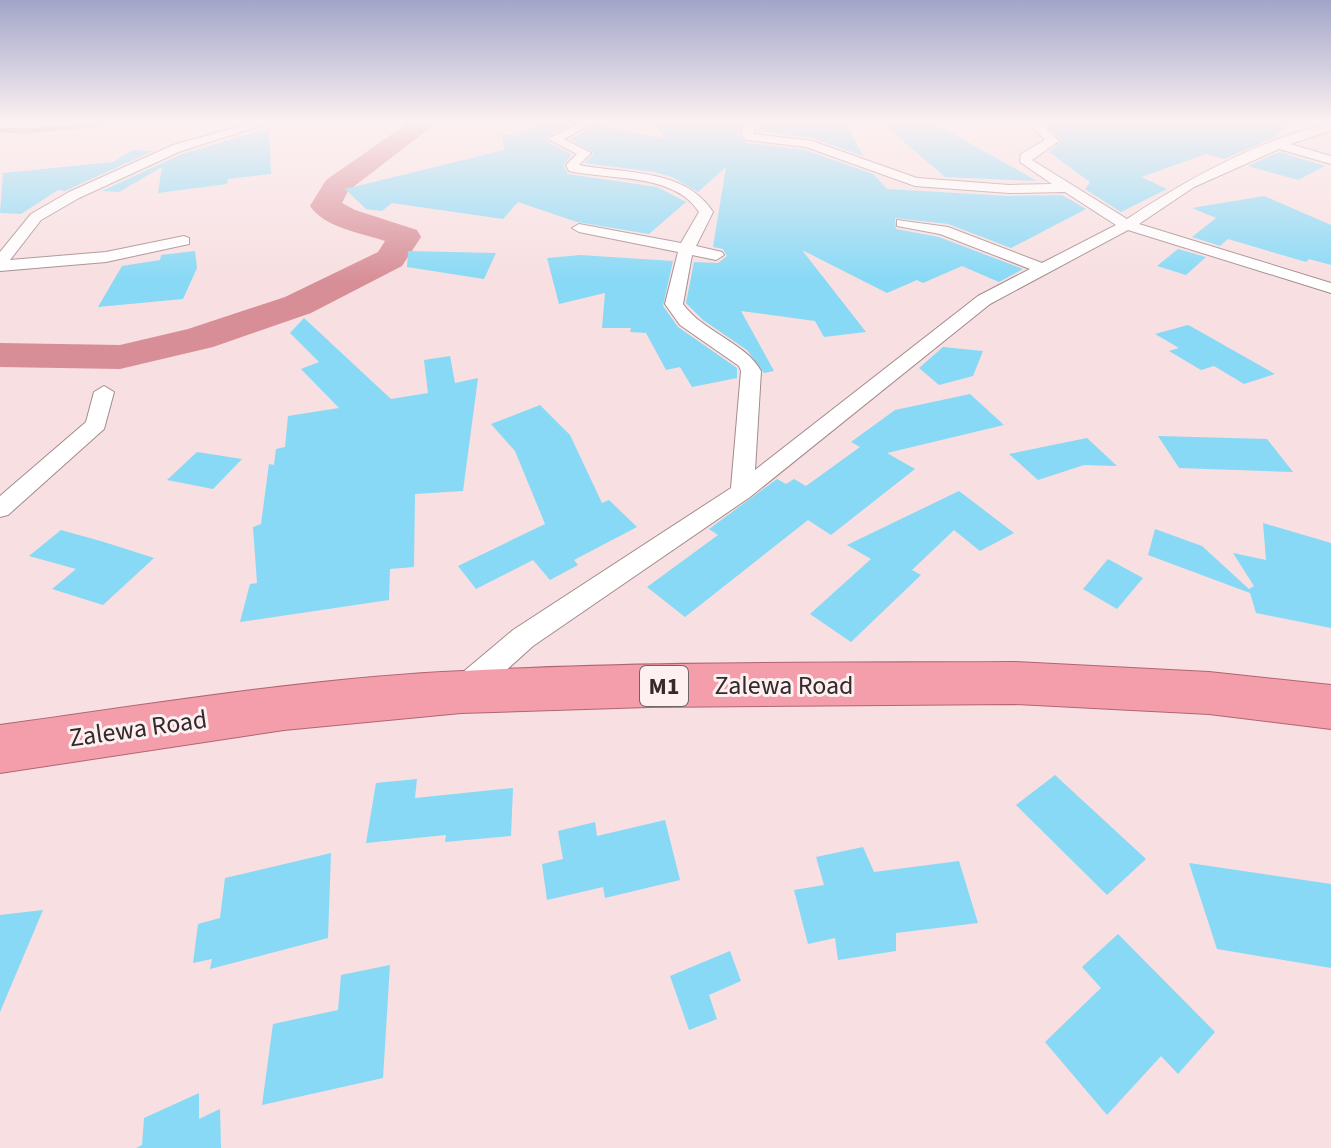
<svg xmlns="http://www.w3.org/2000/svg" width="1331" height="1148" viewBox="0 0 1331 1148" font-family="'Source Sans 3',sans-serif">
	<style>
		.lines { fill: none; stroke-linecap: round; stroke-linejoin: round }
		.stream { stroke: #d78e97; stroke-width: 5 }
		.river { fill: #d78e97; fill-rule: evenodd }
		.building { fill: #87d9f6 }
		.minor-casing { stroke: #a28b8d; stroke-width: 2 }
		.trunk-casing { stroke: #b06671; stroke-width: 2 }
		.minor { fill: #fff; fill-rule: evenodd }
		.trunk { fill: #f49eab; fill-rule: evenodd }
		.labels { text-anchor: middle; stroke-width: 6; stroke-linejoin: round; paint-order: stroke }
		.shield { fill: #feeff0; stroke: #716566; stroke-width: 2 }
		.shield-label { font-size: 24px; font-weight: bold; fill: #342a2b }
		.street-label { font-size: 26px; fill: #342a2b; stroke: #feeff0 }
	</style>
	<rect width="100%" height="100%" fill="#f8dfe1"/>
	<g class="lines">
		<polyline class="stream" points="0,130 25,131 100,124 103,121"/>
		<path class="river" d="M411,121H439L348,191L342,203L355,210L417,230L421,237L402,266L311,313L213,347L120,369L0,367V343L120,345L188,329L285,297L378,252L385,241C362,233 325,228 310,206L326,180Z"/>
	</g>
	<g class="building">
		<polygon points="549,121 577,121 545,138 547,142 572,155 563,165 568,174 657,187 686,202 649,234 577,222 518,202 503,219 392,203 382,211 366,209 345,189 504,150 502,134 516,136"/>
		<polygon points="652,121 743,121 739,135 746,143 805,150 873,174 887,189 1009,196 1062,195 1086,209 1011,248 948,224 895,218 896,229 939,237 1023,269 999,282 962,266 923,283 917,280 887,293 802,250 866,332 824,337 815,321 741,311 774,371 764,373 747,350 703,320 686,303 694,262 718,263 727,256 723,249 713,247 726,167 698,192 672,177 654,172 585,163 594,153 570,139 597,125 666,139"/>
		<polygon points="793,121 846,123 863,156 812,138 758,131 760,122 790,125"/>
		<polygon points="1043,121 1291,121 1274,138 1224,159 1206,154 1141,177 1167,189 1121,212 1085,189 1090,182 1049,152 1062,141"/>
		<polygon points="882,123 934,123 1037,181 945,177"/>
		<polygon points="269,128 271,174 228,179 227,184 158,193 162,167 119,192 102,191 182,154"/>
		<polygon points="132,150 153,151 65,191 58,190 21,214 0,213 3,173 113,162"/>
		<polygon points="1279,152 1325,166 1298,180 1248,166"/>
		<polygon points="1264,196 1331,225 1331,265 1309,259 1306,262 1228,239 1220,246 1192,237 1216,218 1192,208"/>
		<polygon points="1178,249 1206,257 1186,275 1157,266"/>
		<polygon points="195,251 197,268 183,299 98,307 122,266 160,260 161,255"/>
		<polygon points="408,251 496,253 484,279 407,267"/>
		<polygon points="580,255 673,261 663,306 678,327 737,368 737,378 692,387 680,367 666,370 646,333 630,332 631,328 602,328 605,293 559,304 547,258"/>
		<polygon points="304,318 391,399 428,393 424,360 450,356 455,383 478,378 463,491 415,494 414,567 390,569 389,600 240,622 250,584 257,583 253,527 261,524 269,464 274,465 276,449 285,447 288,416 339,408 301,369 319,362 290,333"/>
		<polygon points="1188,325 1192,327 1275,374 1244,384 1214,366 1201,370 1169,351 1179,348 1155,334"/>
		<polygon points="943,347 983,351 973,376 939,385 919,368"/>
		<polygon points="970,394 1004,425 887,453 915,469 831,535 808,520 685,617 647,587 718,535 709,529 777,479 786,484 794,479 806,486 860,447 851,442 895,410"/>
		<polygon points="540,405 570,435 602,503 609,500 637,527 574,560 578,565 550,580 533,560 476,589 458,566 545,524 515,451 491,424"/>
		<polygon points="1158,436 1267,439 1293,472 1179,468"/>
		<polygon points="1087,438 1117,466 1084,465 1038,480 1009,454"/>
		<polygon points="197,452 242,459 213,489 167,480"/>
		<polygon points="959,491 1014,533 980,551 954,530 912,570 921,575 851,642 810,614 871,559 847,545"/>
		<polygon points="1263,523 1331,543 1331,628 1256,613 1250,593 1148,555 1155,529 1202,546 1249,589 1254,586 1233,553 1266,560"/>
		<polygon points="61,530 104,542 154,558 103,605 52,589 76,569 29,556"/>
		<polygon points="1108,559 1143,578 1117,609 1083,589"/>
		<polygon points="1055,775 1146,859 1107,895 1016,805"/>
		<polygon points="417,779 415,798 513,788 511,836 445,842 446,835 366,843 376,783"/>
		<polygon points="665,820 680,880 605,898 603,887 547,900 542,864 563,859 558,831 595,822 597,836"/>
		<polygon points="863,847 874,872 959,861 978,923 896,933 896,951 838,960 835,938 808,944 794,890 824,885 816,857"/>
		<polygon points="331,853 328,938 210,969 212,959 193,963 198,924 220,918 225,878"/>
		<polygon points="1189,863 1331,884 1331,968 1217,949"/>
		<polygon points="43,910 0,1012 0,915"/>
		<polygon points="1118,934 1215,1032 1178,1074 1161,1056 1107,1115 1045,1042 1101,988 1082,967"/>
		<polygon points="730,951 741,981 709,995 717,1019 689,1030 670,976"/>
		<polygon points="390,965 383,1078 262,1105 273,1024 338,1010 341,975"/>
		<polygon points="199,1093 199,1119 220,1109 221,1148 136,1148 142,1145 144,1118"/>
	</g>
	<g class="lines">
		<g class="minor-casing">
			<g id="minor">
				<polygon points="259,121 276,121 181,151 79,198 41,220 10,260 106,252 184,236 189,238 189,244 106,262 0,271 0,252 31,214 69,192 173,145"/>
				<path d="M583,121H597L564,139L591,153L579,165C625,174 685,168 713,212L696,246L722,252L724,255L716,260L692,255L683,304C703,332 746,343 761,371L755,470L978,296L1030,269L940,234L897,226V220L948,227L1042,263L1116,225L1065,192L1009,193L915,186L806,147L746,140L741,133L746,121H757L754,134L812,141L917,178L1009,185L1052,184L1020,162L1021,154L1045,140L1027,121H1039L1059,141L1032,160L1127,219C1189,178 1258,140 1331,123V131L1290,144L1331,156V164L1279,149L1194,187L1139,224L1331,283V293L1128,230L990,304L750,497L533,646L472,701L461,705L450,701L446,692L450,683L513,630L731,488L741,371L739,366L680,325L665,304L678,252L579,232L572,228L579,224L681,243L699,212C675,173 609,180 569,171L566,165L577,154L548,139Z"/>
				<polygon points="104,386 114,392 104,429 8,515 0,517 0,496 86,422 94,392"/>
			</g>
		</g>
		<g class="trunk-casing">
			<path id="trunk" d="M1014,662L1209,672L1331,685V729L1209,714L1014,704L648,707L461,713L284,730L0,773V725C154,704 308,678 463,671C646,661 830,663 1014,662Z"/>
		</g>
		<use href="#minor" class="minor"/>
		<use href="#trunk" class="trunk"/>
	</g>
	<linearGradient id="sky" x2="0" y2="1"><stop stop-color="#a1a5c8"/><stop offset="0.43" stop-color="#fcf1f2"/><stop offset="1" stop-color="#fcf1f2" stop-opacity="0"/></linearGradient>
	<rect width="1331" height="281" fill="url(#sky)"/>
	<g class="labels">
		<rect class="shield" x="640" y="666" width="48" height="40" rx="6"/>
		<g class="shield-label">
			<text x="664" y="694">M1</text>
		</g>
		<g class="street-label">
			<text x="784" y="694">Zalewa Road</text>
			<text transform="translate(138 728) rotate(-8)" y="9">Zalewa Road</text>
		</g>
	</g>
</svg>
